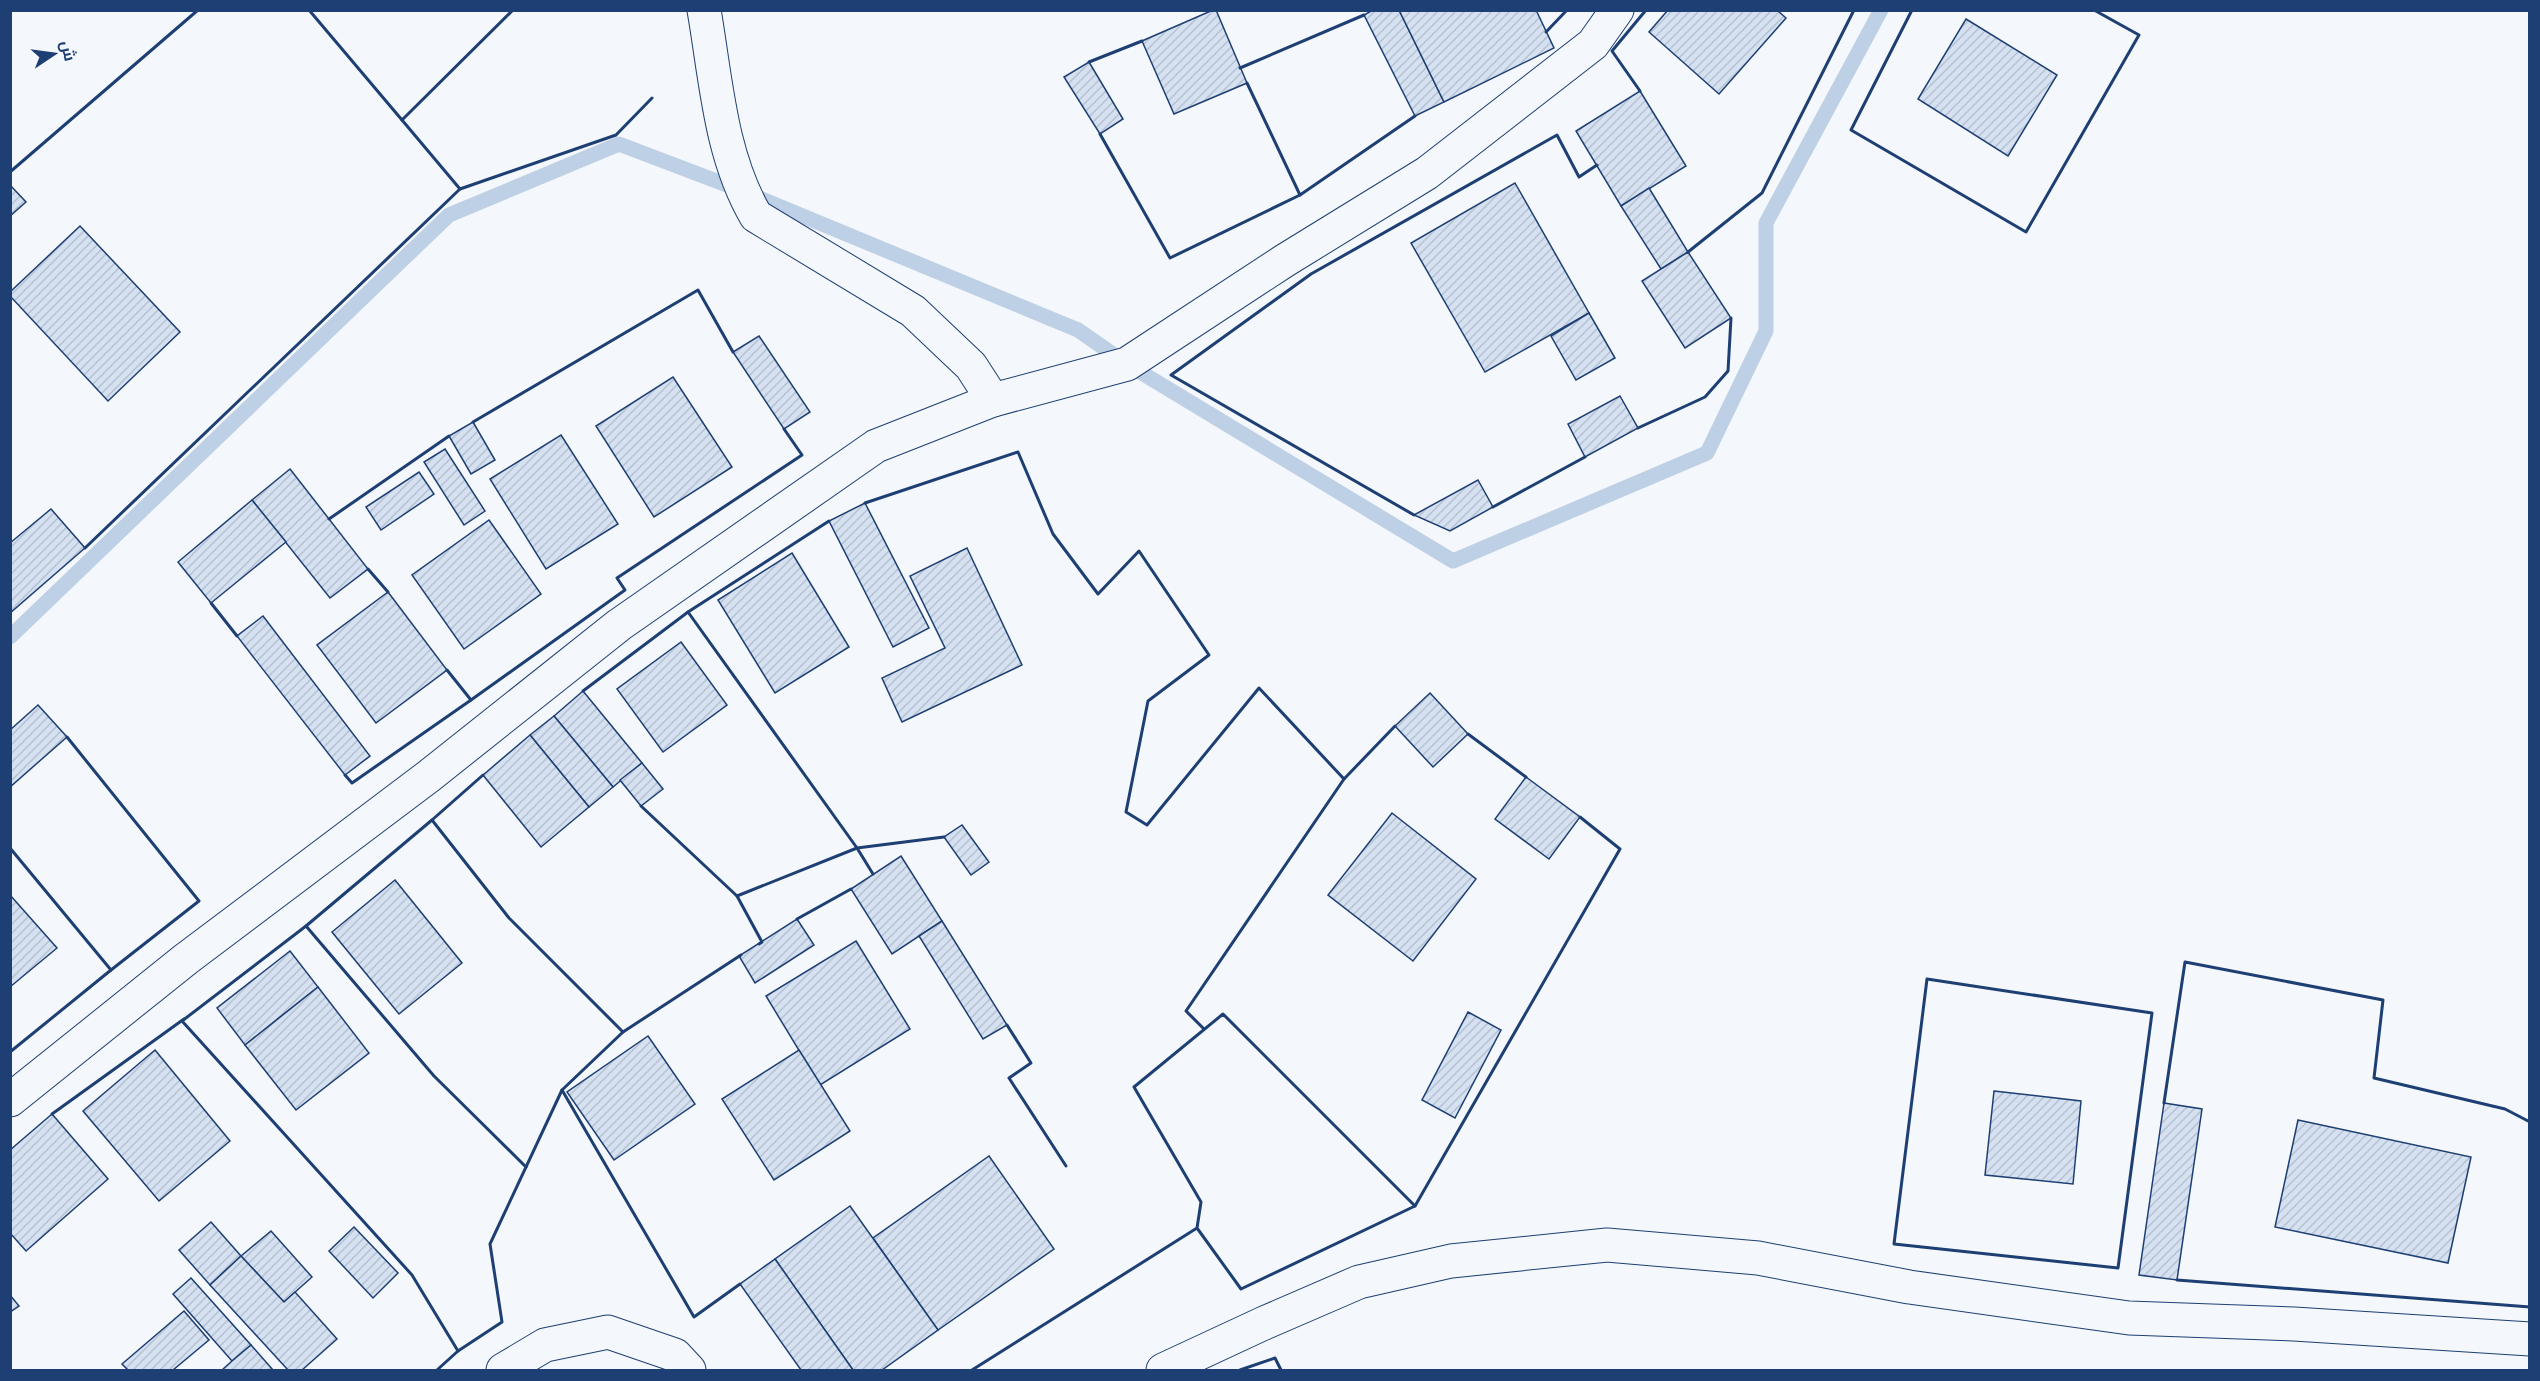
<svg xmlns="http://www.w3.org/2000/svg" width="2540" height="1381" viewBox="0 0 2540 1381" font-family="'Golos Text',Cairo,sans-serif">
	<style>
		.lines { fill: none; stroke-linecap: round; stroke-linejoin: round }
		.stream { stroke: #bed0e5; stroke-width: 15 }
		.building { fill: url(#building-hatch); stroke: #1d3f73; stroke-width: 1.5 }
		.street-casing { stroke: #1d3f73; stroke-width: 35 }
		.street { stroke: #f4f7fb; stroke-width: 33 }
		.wall { stroke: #1d3f73; stroke-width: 3 }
	</style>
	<defs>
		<pattern id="building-hatch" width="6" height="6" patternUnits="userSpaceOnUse" patternTransform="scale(1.5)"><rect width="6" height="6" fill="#d5e0f0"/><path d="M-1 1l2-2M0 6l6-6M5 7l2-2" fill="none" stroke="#b6c1d1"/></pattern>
	</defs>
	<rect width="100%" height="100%" fill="#f4f7fb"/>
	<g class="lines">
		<polyline class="stream" points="10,637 449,215 619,144 740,190 1078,330 1127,364 1453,561 1707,453 1766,331 1766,223 1881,10"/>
	</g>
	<g class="building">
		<polygon points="1213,10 1216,10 1247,83 1174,114 1142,41"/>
		<polygon points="1373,10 1399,10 1444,102 1415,116 1364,15"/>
		<polygon points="1399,10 1536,10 1554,48 1444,102"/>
		<polygon points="1668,10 1777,10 1786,18 1719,94 1649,32"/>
		<polygon points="1966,19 2057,75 2008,156 1918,99"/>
		<polygon points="1089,62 1123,119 1100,134 1064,77"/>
		<polygon points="1640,91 1686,166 1621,206 1576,131"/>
		<polygon points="1515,183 1589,313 1485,372 1411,243"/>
		<polygon points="10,185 26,202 10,216"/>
		<polygon points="1649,188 1688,252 1661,269 1621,206"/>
		<polygon points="80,226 180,332 108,401 10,296 10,292"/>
		<polygon points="1688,252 1731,318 1685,348 1642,281"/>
		<polygon points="1589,313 1615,358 1576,380 1551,336"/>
		<polygon points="759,336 810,412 784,429 733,352"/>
		<polygon points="673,377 732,467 654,517 596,426"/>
		<polygon points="1620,396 1638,428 1585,457 1568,424"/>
		<polygon points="473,422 495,460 471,474 449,436"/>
		<polygon points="561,435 618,524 546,569 490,479"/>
		<polygon points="445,449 485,511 464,525 424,462"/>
		<polygon points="290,469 368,569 330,598 252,500"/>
		<polygon points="419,472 434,494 381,530 366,507"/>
		<polygon points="1478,480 1493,507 1450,531 1414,515"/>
		<polygon points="252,500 286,542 211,603 178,562"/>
		<polygon points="865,503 929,628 893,647 829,521"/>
		<polygon points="51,509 85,548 10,613 10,543"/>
		<polygon points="489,520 541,594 464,649 412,575"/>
		<polygon points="967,548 1022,665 902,722 882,678 945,648 910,576"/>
		<polygon points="792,553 849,647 775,693 718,600"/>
		<polygon points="388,592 447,670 376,723 317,645"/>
		<polygon points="263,616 370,756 345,775 237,636"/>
		<polygon points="681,642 727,705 663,752 617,689"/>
		<polygon points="583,691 642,763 613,787 554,716"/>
		<polygon points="1430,693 1468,734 1433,767 1395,726"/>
		<polygon points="38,705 67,737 10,787 10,730"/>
		<polygon points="554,716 613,787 589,807 530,735"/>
		<polygon points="530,735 589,807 541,847 483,775"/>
		<polygon points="642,763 663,789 641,806 620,780"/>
		<polygon points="1526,777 1580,817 1549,859 1495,819"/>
		<polygon points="1392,813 1476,879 1413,961 1328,895"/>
		<polygon points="962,825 989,862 971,875 944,837"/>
		<polygon points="901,856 942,921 892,954 851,889"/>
		<polygon points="395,880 462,963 399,1014 332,932"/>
		<polygon points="10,895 57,948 10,987"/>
		<polygon points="797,919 814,945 755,983 739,956"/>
		<polygon points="942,921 1007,1025 983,1039 919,936"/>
		<polygon points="856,941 910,1029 820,1085 766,996"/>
		<polygon points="290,951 318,987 245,1045 217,1008"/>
		<polygon points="318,987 369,1053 296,1110 245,1045"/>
		<polygon points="1468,1012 1501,1030 1455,1118 1422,1100"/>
		<polygon points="648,1036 695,1104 614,1160 567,1092"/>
		<polygon points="155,1050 230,1141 159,1201 83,1111"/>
		<polygon points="799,1050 850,1131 774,1180 722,1099"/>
		<polygon points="1994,1091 2081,1101 2073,1184 1985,1175"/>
		<polygon points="2164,1103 2202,1109 2177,1280 2139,1275"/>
		<polygon points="52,1114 108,1179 26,1251 10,1233 10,1150"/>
		<polygon points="2298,1120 2471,1157 2448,1263 2275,1227"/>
		<polygon points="989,1156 1054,1249 938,1330 873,1238"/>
		<polygon points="850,1206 938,1330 882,1370 853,1370 775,1259"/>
		<polygon points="211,1222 241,1256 210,1285 179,1250"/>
		<polygon points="354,1227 398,1273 373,1298 329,1251"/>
		<polygon points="271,1231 312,1277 284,1302 241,1256"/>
		<polygon points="241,1256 284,1302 295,1292 337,1339 302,1370 288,1370 210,1285"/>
		<polygon points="775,1259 853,1370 801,1370 740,1284"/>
		<polygon points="191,1278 251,1345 232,1361 173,1294"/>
		<polygon points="10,1295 19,1306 10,1312"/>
		<polygon points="184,1311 209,1340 173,1370 128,1370 122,1364"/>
		<polygon points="251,1345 273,1370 222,1370 232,1361"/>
	</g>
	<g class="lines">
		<g class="street-casing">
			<g id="street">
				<path d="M704,10C716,79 720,155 756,216L913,311L971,366L993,400"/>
				<polyline points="10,1100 186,959 429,776 619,625 876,446 993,400 1127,364 1284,261 1427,173 1593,44 1617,10"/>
				<polyline points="503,1370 545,1345 608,1332 675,1355 689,1370"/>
				<polyline points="1163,1370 1262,1324 1359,1282 1451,1261 1607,1245 1758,1258 1909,1287 2129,1318 2294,1324 2530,1339"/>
			</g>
		</g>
		<use href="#street" class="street"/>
		<g class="wall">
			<polyline points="309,10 402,120 513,10"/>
			<polyline points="1912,10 1851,130 2026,232 2139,35 2094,10"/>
			<polyline points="1546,32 1567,10"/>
			<polyline points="1089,62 1142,41"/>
			<polyline points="1240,68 1364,15"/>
			<polyline points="1640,91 1612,51 1646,10"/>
			<polyline points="402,120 460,189 616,135 652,98"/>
			<polyline points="1100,134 1170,258 1300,195 1247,83"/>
			<polyline points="10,172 198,10"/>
			<polyline points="1300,195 1415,116"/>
			<polyline points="1688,252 1762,193 1854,10"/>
			<polyline points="473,422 698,290 733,352"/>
			<polyline points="1638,428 1705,397 1728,371 1731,318"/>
			<polyline points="865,503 1018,452 1053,534 1098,594 1139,551 1209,655 1148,701 1126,812 1147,825 1259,688 1344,779"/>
			<polyline points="1493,507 1585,457"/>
			<polyline points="1414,515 1171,375 1311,274 1557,135 1579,177 1597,165"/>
			<polyline points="329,519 449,436"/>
			<polyline points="85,548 460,189"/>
			<polyline points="368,569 388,592"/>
			<polyline points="211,603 237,636"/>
			<polyline points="583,691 688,612"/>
			<polyline points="471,700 625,590 617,578 802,455 784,429"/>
			<polyline points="1468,734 1526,777"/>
			<polyline points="67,737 199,901 111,970"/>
			<polyline points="345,775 352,783 471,700 447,670"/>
			<polyline points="483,775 432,820 509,918 623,1032 741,955"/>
			<polyline points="641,806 737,896 857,848 688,612 829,521"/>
			<polyline points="432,820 306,926 434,1076 526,1167"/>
			<polyline points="10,848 111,970 10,1052"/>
			<polyline points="873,874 857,848 944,837"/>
			<polyline points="737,896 762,942 759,944"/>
			<polyline points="797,919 851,889"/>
			<polyline points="306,926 182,1021 412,1275 458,1351 502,1322 490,1244 562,1090 623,1032"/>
			<polygon points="1927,979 2152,1013 2118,1268 1894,1244"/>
			<polyline points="1007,1025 1031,1063 1009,1078 1066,1166"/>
			<polyline points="1204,1029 1186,1011 1344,779 1395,726"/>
			<polyline points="562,1090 694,1317 740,1284"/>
			<polyline points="2164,1103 2185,962 2383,1000 2374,1078 2505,1109 2530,1122"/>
			<polyline points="52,1114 184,1019"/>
			<polyline points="1415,1206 1620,849 1580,817"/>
			<polyline points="2177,1280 2530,1307"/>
			<polyline points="437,1370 458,1351"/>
			<polyline points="972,1370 1197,1228 1201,1202 1134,1087 1223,1014 1415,1206 1241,1289 1197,1228"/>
			<polyline points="1240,1370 1275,1358 1281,1370"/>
		</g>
	</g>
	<rect width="2540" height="1381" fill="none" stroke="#1d3f73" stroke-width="24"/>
	<g transform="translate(54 54) rotate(77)" stroke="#f4f7fb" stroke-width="4.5" paint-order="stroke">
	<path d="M0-4.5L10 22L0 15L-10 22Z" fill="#1d3f73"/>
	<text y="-9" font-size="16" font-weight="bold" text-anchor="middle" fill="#1d3f73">ش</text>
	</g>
</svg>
